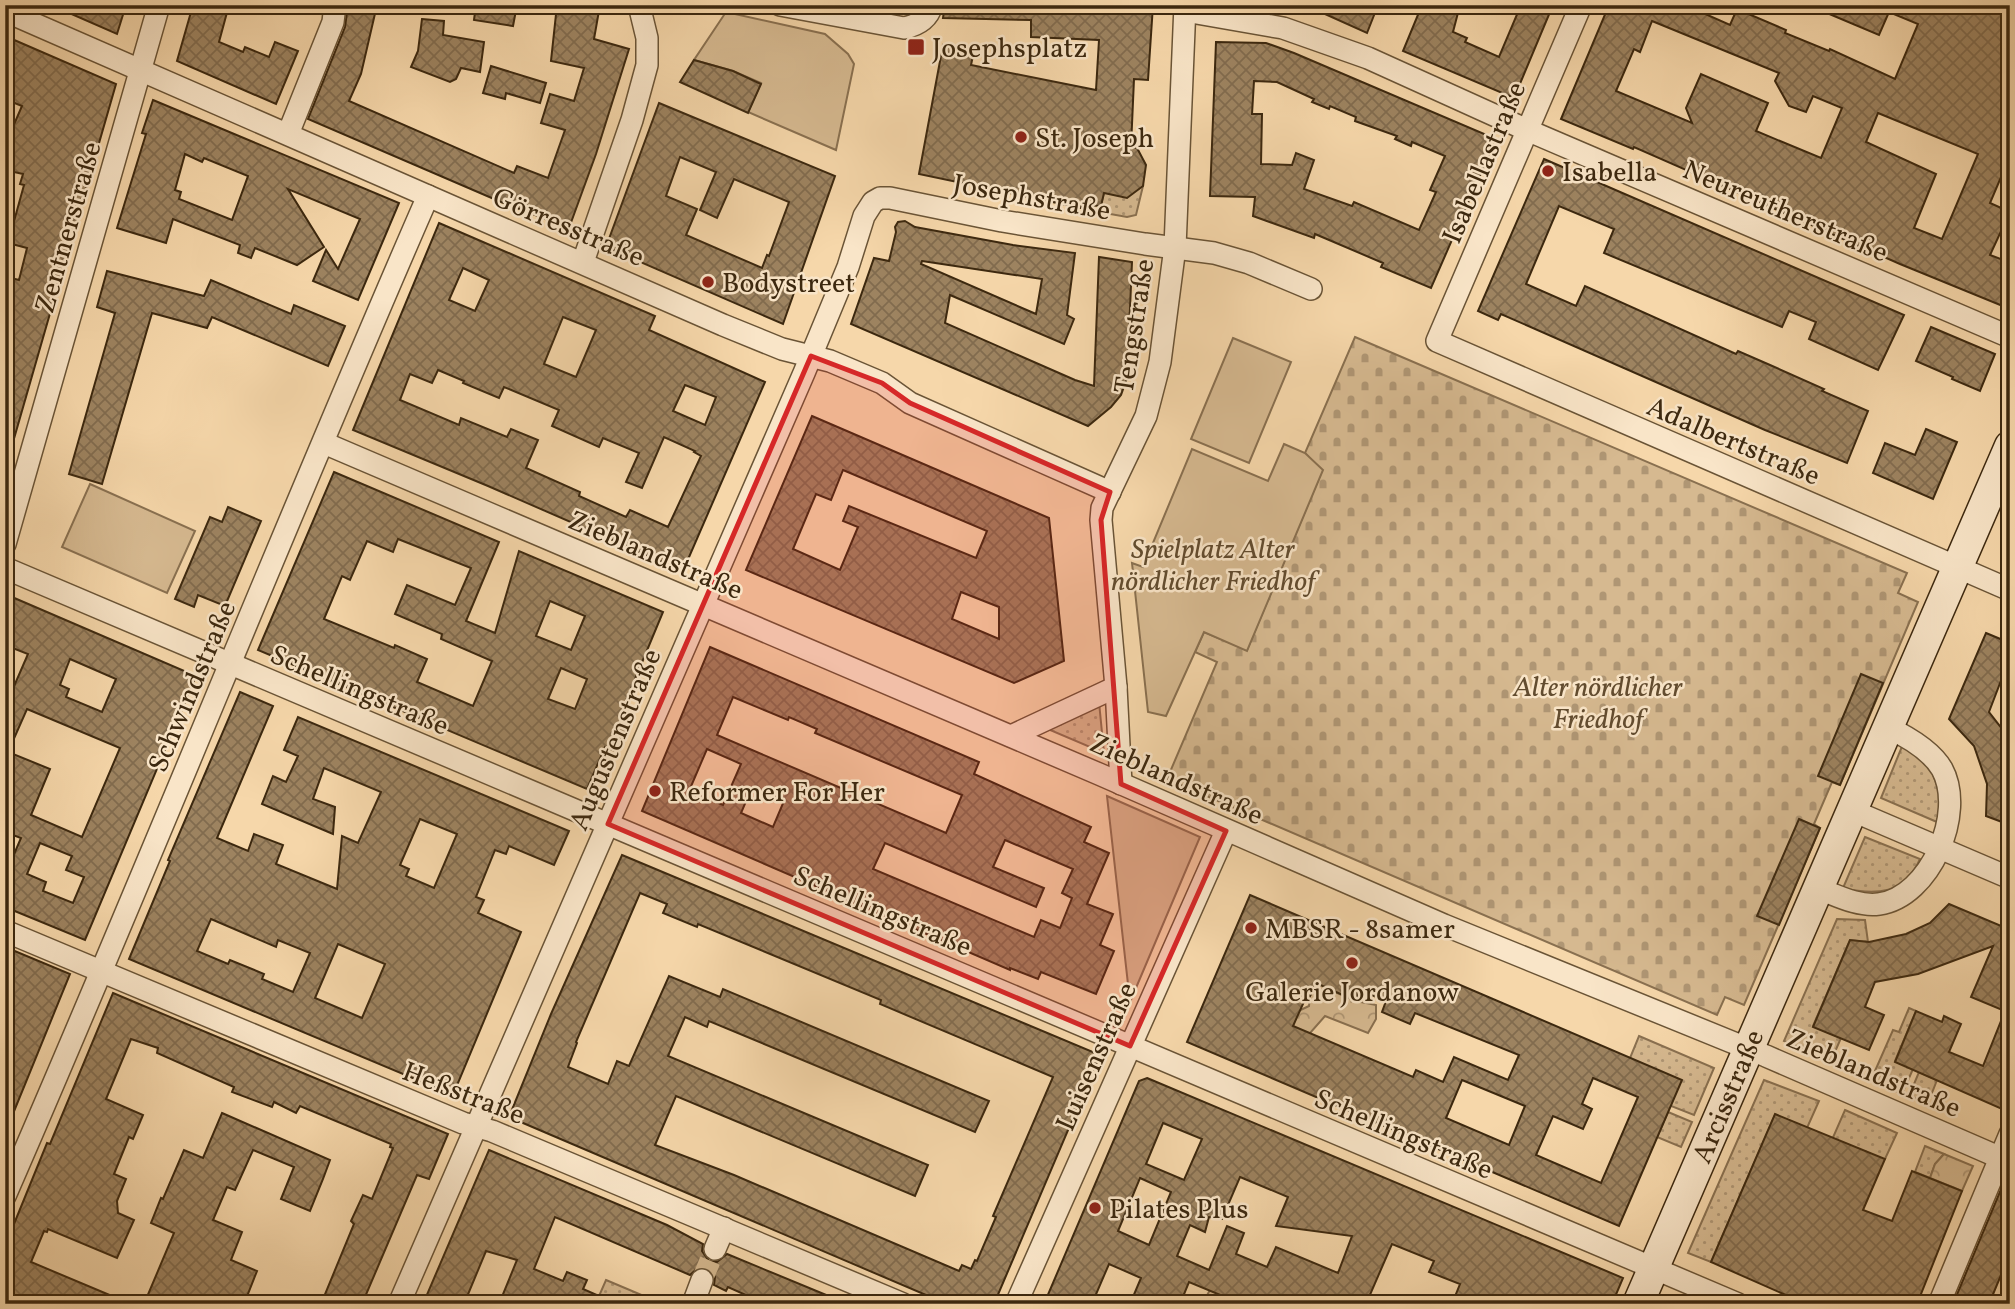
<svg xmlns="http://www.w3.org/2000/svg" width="2015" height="1309" viewBox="0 0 2015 1309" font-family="Vollkorn,serif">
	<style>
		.grass { fill: url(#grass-dots); stroke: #897050; stroke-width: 2 }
		.forest { fill: url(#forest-crowns); stroke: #897050; stroke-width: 2 }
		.cemetery { fill: url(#cemetery-stones); stroke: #897050; stroke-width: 2 }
		.park { fill: #d6b990; stroke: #897050; stroke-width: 2 }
		.building { fill: url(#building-cross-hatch); stroke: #3c280f; stroke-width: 2; fill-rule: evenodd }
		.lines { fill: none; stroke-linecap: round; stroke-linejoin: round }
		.minor-tunnel { stroke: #d1b48b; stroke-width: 21; stroke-dasharray: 21 10; stroke-linecap: butt }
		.minor-casing { stroke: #6a5436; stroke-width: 24 }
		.secondary-casing { stroke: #3c280f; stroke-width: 33 }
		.minor { stroke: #f9e5c8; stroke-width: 21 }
		.secondary { stroke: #f9e5c8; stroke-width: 30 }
		.marked { fill: #d62828; fill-opacity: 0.2; stroke: #d62828; stroke-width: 5; stroke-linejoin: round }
		.poi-dot { fill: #8f2418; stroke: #f9e5c8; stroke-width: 2.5 }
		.labels { text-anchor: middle; stroke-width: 5; stroke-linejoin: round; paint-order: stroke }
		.poi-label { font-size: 28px; fill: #3c280f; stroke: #f9e5c8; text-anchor: start }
		.street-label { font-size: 28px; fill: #3c280f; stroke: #f9e5c8 }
		.park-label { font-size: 28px; font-style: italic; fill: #624c2f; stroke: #f9e5c8 }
	</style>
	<defs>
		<pattern id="grass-dots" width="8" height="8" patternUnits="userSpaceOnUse" patternTransform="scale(1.75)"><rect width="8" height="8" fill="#d6b990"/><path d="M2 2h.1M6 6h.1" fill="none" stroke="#af9674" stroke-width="1.8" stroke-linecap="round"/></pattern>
		<pattern id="forest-crowns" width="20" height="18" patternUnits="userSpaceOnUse" patternTransform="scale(1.75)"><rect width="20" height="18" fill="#d6b990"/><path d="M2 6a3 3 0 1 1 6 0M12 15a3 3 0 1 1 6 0" fill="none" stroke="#af9674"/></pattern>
		<pattern id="cemetery-stones" width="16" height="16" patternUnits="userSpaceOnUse" patternTransform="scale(1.75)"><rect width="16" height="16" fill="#d6b990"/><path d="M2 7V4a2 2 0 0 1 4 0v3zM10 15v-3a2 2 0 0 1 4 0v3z" fill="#af9674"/></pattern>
		<pattern id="building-cross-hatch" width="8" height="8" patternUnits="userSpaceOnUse" patternTransform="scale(1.75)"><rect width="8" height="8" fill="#9d8360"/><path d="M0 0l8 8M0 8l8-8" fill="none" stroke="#816b4e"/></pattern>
	</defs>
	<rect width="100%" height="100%" fill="#f6d7aa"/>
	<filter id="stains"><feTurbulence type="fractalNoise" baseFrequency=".00286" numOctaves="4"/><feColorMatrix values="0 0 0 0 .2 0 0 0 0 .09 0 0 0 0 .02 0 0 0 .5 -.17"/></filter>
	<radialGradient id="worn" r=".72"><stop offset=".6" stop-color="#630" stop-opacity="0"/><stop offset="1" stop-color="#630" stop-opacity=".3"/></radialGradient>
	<g class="grass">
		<polygon points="1143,186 1136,215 1127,217 1099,212 1104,193"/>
		<polygon points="1099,702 1104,753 1043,727"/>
		<polygon points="1903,744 1928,760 1942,800 1937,822 1881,798"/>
		<path d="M1865,837L1920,859C1905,894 1876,896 1843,888Z"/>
		<polygon points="1837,919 1865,920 1868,942 1850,940 1813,1026 1841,1038 1831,1061 1784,1041"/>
		<polygon points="1909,1008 1916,1011 1895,1061 1913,1069 1902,1094 1871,1080 1893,1030 1899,1032"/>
		<polygon points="1639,1036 1714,1068 1694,1115 1671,1106 1630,1058"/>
		<polygon points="1919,1072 1937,1080 1928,1103 1909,1096"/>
		<polygon points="1764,1080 1819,1101 1807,1128 1775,1115 1711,1262 1688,1253"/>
		<polygon points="1845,1110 1897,1133 1885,1159 1813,1183"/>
		<polygon points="1668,1112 1692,1122 1681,1147 1657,1137"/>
		<polygon points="1925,1146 1944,1154 1935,1164 1930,1178 1915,1172"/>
		<polygon points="606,1280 658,1302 662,1296 679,1303 614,1304 599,1296"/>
	</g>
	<g class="forest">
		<polygon points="1329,928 1352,940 1330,990 1356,1001 1376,1005 1376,1019 1368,1033 1325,1016 1310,1033 1288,1085 1290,1015 1309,1006 1310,996 1316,982 1314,964"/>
		<polygon points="1944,1154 1973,1166 1962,1191 1930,1178 1935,1164"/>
		<polygon points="1210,1290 1242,1304 1202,1304"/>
	</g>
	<polygon class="cemetery" points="1355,337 1907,573 1898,593 1918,602 1840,785 1832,782 1814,824 1820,828 1744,1005 1725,997 1717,1015 1167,779 1217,662 1195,652 1204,632 1247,650 1322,471 1305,453"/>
	<g class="park">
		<polygon points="726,12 825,34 848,54 854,64 836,150 748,112 761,83 733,71 694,60"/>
		<polygon points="1233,338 1291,362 1249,463 1191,439"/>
		<polygon points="1284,444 1305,453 1323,470 1247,651 1204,632 1166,716 1148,712 1132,563 1143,567 1192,449 1268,481"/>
		<polygon points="90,484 195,531 167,593 62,547"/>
		<polygon points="1107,796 1200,837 1130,1002"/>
	</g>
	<g class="building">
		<polygon points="51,5 126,5 117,34"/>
		<polygon points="193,5 229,5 219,42 243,52 245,47 269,57 275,42 298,51 276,104 177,61"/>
		<polygon points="348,5 377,5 361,74 349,101 514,173 517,166 548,178 565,130 541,123 550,94 574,101 584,68 551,61 557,5 600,5 594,39 629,49 596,154 569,228 501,202 308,119 345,27"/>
		<polygon points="476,5 517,5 513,26 474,20"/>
		<polygon points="945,5 1153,5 1148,80 1134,79 1131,147 1137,148 1146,165 1143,186 1127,198 1104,193 1101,206 1081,205 1081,208 919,174 943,45 974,51 971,65 1096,90 1099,40 1031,37 1031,20 943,18"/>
		<polygon points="1305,5 1378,5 1367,33"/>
		<polygon points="1422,5 1460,5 1453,32 1467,38 1465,42 1499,57 1521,5 1553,5 1514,98 1403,51"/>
		<path d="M1609,5H1685L1730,25L1737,9L1786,30L1785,33L1829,51L1830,49L1895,79L1918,24L1889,12L1879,35L1808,5H2010V156L1990,203L2010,212V233L2002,229L1990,255L2006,261L2002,270L2010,274V309L1900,264L1634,147L1633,149L1561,119ZM1652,21L1779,73L1775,81L1789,106L1806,112L1813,96L1842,108L1821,158L1756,131L1768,103L1701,74L1686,108L1692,123L1616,91L1634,49L1640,52ZM1878,113L1978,154L1942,239L1914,228L1936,174L1866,142Z"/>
		<polygon points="422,19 444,21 443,35 484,42 480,72 461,68 456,79 450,82 411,67 418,51"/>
		<polygon points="5,36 116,84 9,456 5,456 5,300 11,278 19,280 27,248 8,243 24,185 20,184 23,174 5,170 5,135 9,136 22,106 5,99"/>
		<path d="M1216,42L1266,43L1294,53L1496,139L1431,288L1381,267L1383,263L1315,234L1314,238L1253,216L1255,197L1210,196ZM1254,81L1277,82L1314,99L1312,102L1329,109L1330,106L1356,117L1355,121L1397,136L1395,139L1411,146L1412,142L1445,156L1430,190L1436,192L1419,230L1354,202L1352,206L1304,189L1314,160L1296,153L1292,165L1261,164L1262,114H1252Z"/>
		<polygon points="694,60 733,71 761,84 748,113 680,82"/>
		<polygon points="491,66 546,83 540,103 506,93 505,99 483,93"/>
		<path d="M153,100L399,203L358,300L313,281L326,250L338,269L360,219L288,189L324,247L297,265L255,248L251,258L238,253L240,245L173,219L166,243L117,228L146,134L142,133ZM185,154L202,162L204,158L248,176L232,220L179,199L181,192L175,190Z"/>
		<path d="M659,103L835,176L783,324L606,247ZM680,157L716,172L700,210L717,218L734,179L789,202L769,256L767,255L762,268L686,235L697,209L666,196Z"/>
		<polygon points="1544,159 1904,315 1878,370 1809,339 1816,322 1789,311 1782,327 1604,253 1614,229 1559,206 1526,284 1576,306 1585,286 1736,354 1738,351 1770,365 1824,389 1822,391 1868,411 1847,463 1765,430 1501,314 1498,320 1478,311"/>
		<path d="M905,221L915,227L1013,245L1075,253L1067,315L1074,319L1064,344L950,295L945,323L1075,380L1094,386L1099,257L1132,262L1127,378L1121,395L1111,407L1088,426L851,324L874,258L889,261L896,232L895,227L898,222ZM922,261L1042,279L1036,314L921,264Z"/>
		<path d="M439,223L655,316L649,330L765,382L683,571L488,486L353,430ZM463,268L489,280L475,311L449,300ZM563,317L596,330L576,377L544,364ZM438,370L464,381L463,383L499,398L504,387L559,410L552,426L599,447L603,438L639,453L626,482L642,488L664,437L695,451L694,452L701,456L668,527L630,510L626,517L579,496L580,492L526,468L538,440L511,429L507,437L461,418L459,425L400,400L410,374L432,383ZM685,385L716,397L705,425L673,411Z"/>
		<polygon points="107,271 204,296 211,280 291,314 294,305 345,326 328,366 212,317 207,328 152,313 102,484 69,474 115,313 97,307"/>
		<polygon points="1931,327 1995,354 1980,391 1952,379 1953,377 1916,361"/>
		<path d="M812,416L1049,518L1064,661L1014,683L746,570ZM843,470L987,531L976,558L849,506L843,521L858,527L840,570L793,549L816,494L831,500ZM961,592L999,607V639L952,619Z"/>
		<polygon points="1926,429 1957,442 1933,499 1873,473 1885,443 1915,455"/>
		<path d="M334,472L499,542L466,621L495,633L519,551L663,612L623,708L633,712L617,752L605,747L587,789L258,650ZM398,539L471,568L455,605L407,585L395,614L442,634L441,639L492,661L473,706L417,682L427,659L395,645L394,648L324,619L342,576L350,580L367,541L393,552ZM550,601L585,616L571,650L536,636ZM561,668L587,679L575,709L548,699Z"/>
		<polygon points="228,507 261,521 225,606 198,595 194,607 175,599 210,517 222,522"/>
		<path d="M5,594L196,676L85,940L5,907V865L9,866L21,838L5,832V707L28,654L5,645ZM70,659L116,679L102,712L66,697L69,689L60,685ZM27,709L120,748L82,837L31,815L50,769L8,752ZM40,843L72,856L66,870L84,877L73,903L43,891L46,882L27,874Z"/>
		<polygon points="1986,633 2010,643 2010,657 1989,712 2003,730 2010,727 2010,825 1986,816 1987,784 1974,746 1949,719"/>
		<path d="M710,647L979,762L974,774L1091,827L1084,842L1109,853L1087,904L1113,914L1100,945L1114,951L1096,994L1041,972L1038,979L1010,968V970L642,811ZM733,697L788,720L789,717L817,729L815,733L962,795L946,833L717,735ZM707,749L741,764L723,805L689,791ZM752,787L784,801L773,827L741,813ZM1005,840L1073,869L1062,893L1072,898L1060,928L1041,920L1034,937L873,869L885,843L1036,907L1044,888L993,867Z"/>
		<polygon points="1861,674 1883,683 1840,785 1818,776"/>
		<path d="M240,692L273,706L217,838L248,851L254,834L283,845L276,864L337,889L342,836L358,843L381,792L324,768L313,799L335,807L333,834L262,804L273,776L286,782L298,756L284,750L298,717L569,831L554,865L509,846L506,854L495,850L476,897L484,900L478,913L521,932L453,1095L129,959L170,861L168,860ZM420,819L457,834L434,888L406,876L409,869L400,865ZM211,919L276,947L278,940L310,953L293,992L262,979L264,974L230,960L228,964L197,951ZM338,944L385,964L362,1018L315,998Z"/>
		<polygon points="1799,819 1820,828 1779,925 1757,916"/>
		<path d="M622,855L1100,1055L994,1304H947L509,1117L551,1014ZM640,893L667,904L663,913L697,927L698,924L881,1000L880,1004L1053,1077L993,1216L996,1217L977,1261L975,1260L971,1269L962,1265L959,1271L734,1175L655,1145L676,1096L915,1196L928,1165L668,1056L685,1017L707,1027L709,1021L975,1132L989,1101L723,989L720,997L669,976L629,1066L617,1061L608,1084L568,1067L577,1043L576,1042Z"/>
		<path d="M1250,895L1682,1080L1619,1226L1187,1042ZM1316,983L1356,1001L1360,990L1386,1001L1382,1012L1410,1024L1415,1013L1519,1055L1508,1080L1454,1057L1443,1082L1416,1070L1413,1077L1293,1026L1307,995L1310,996ZM1593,1078L1638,1097L1601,1183L1536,1155L1553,1116L1583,1129L1592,1109L1582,1104ZM1462,1080L1525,1106L1509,1145L1446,1118Z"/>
		<polygon points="1949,904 2001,926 2010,906 2010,1090 2002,1109 1895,1062 1916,1011 1942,1022 1944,1016 1961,1024 1949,1052 1983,1066 2005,1011 1971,997 1993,946 1918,974 1875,982 1865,1007 1884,1015 1869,1050 1813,1027 1850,940 1869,942 1906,934 1930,923"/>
		<polygon points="5,947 70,974 6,1131 5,1131"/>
		<polygon points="113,993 448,1134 429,1179 417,1175 362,1304 321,1304 354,1224 351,1221 363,1195 372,1199 393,1148 390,1147 391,1144 300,1106 296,1113 274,1102 272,1107 232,1092 234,1087 157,1053 158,1048 131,1039 106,1099 143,1115 133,1139 129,1137 114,1174 126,1179 117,1201 118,1213 134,1220 117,1258 48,1229 47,1232 44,1231 31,1262 131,1304 19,1304 5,1298 5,1246 47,1143 50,1144"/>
		<path d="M1147,1078L1623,1278L1612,1304H1452L1460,1284L1429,1272L1434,1261L1392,1244L1366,1304H1242L1189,1282L1180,1304H1130L1141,1278L1109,1264L1094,1299L1091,1297L1088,1304H1044L1139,1081ZM1163,1123L1202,1139L1184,1180L1146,1164ZM1240,1177L1288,1197L1276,1226L1352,1236L1338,1273L1276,1247L1267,1267L1236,1254L1244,1233L1227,1226L1209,1270L1177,1256L1190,1225L1205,1232L1209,1217L1222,1219ZM1140,1178L1171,1192L1149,1245L1118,1231Z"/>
		<polygon points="222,1113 330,1160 323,1179 310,1211 281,1199 294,1167 253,1150 235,1190 227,1187 213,1220 242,1232 231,1260 257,1271 244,1304 144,1304 174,1233 151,1223 161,1198 163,1199 184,1150 203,1158"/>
		<polygon points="1775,1114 1885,1159 1863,1210 1892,1221 1912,1171 1962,1191 1917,1304 1806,1304 1711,1262"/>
		<polygon points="489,1150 667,1225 703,1244 702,1251 709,1261 717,1262 727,1254 848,1304 766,1304 728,1287 726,1291 714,1285 715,1277 707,1268 699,1267 690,1275 555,1217 534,1269 563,1281 567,1272 587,1280 583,1289 617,1304 499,1304 517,1260 486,1251 464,1304 423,1304"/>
		<polygon points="2007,1175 2010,1175 2010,1278 2001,1275 1989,1304 1953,1304"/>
	</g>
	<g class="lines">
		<polyline class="minor-tunnel" points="702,1280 715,1249"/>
		<g class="minor-casing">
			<g id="minor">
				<path d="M780,5L904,28C918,25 928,19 932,5"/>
				<polyline points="1581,5 1437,341 2010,590"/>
				<polyline points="5,11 723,325 782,349 830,361 882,383 910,403 1110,492"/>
				<polyline points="1185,11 1283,28 1368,58 1527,130 2010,337"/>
				<polyline points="288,134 333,22 335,5"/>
				<polyline points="583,262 632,120 647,65 647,38 639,5"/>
				<polyline points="324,443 1099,774 1444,925 1766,1056 2010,1162"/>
				<polyline points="5,544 159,5"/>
				<polyline points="5,568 1738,1304"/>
				<polyline points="1011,736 1116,687"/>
				<polyline points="1121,784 1116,687 1101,520 1102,508 1146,416 1160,362 1175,247 1185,5"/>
				<polyline points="1851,810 2010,878"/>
				<path d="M1817,888C1836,895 1858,907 1879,904C1930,897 1966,813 1942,769C1931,750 1906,736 1887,727"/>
				<polyline points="5,931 463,1123 492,1131 903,1304"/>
				<path d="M5,1196C150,864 283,528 428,196"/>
				<polyline points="715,1249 724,1228"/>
				<polyline points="399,1304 804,373 848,267 864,216 873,202 880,198 890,198 1002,221 1145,244 1214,253 1249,263 1311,289"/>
				<polyline points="693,1304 702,1280"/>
				<polyline points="1016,1304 1226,831"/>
				<polyline points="1939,1304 2010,1134"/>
			</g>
		</g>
		<g class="secondary-casing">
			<polyline id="secondary" points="1638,1304 2010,446"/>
		</g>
		<use href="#minor" class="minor"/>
		<use href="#secondary" class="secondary"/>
	</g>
	<path class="marked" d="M811,356L882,383L910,403L1110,492L1101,520L1121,784L1226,831L1130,1046L608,824Z"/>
	<g class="poi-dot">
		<rect x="907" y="38" width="18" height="18" rx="3.5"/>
		<circle cx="1021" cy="137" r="7"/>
		<circle cx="1548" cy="171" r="7"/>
		<circle cx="708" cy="282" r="7"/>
		<circle cx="655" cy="791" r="7"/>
		<circle cx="1251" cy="928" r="7"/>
		<circle cx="1352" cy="963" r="7"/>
		<circle cx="1095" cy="1208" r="7"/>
	</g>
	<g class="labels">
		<g class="poi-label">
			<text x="932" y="57">Josephsplatz</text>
			<text x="1035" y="147">St. Joseph</text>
			<text x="1562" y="181">Isabella</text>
			<text x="722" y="292">Bodystreet</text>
			<text x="669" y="801">Reformer For Her</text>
			<text x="1265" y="938">MBSR - 8samer</text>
			<text x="1352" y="1001" text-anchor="middle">Galerie Jordanow</text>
			<text x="1109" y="1218">Pilates Plus</text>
		</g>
		<g class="street-label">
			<text transform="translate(1483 162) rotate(-67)" y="10">Isabellastraße</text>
			<text transform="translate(1032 196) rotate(10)" y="10">Josephstraße</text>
			<text transform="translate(1786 210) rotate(23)" y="10">Neureutherstraße</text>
			<text transform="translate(569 226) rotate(23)" y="10">Görresstraße</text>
			<text transform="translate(67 227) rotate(-74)" y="10">Zentnerstraße</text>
			<text transform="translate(1133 326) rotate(-81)" y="10">Tengstraße</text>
			<text transform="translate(1734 440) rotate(23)" y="10">Adalbertstraße</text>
			<text transform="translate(656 554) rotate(23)" y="10">Zieblandstraße</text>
			<text transform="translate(191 686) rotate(-67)" y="10">Schwindstraße</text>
			<text transform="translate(360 689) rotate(23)" y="10">Schellingstraße</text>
			<text transform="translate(614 739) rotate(-67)" y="10">Augustenstraße</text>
			<text transform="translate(1177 778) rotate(24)" y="10">Zieblandstraße</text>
			<text transform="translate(883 910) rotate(23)" y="10">Schellingstraße</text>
			<text transform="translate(1095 1056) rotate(-66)" y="10">Luisenstraße</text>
			<text transform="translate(1874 1072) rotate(23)" y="10">Zieblandstraße</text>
			<text transform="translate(464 1092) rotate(21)" y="10">Heßstraße</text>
			<text transform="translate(1727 1096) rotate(-67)" y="10">Arcisstraße</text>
			<text transform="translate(1404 1133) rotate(23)" y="10">Schellingstraße</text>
		</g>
		<g class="park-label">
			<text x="1213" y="558">Spielplatz Alter<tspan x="1213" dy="32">nördlicher Friedhof</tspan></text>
			<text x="1598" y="696">Alter nördlicher<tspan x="1598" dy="32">Friedhof</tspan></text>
		</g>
	</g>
	<rect width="2015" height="1309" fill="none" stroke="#f6d7aa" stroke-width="28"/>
	<rect x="7" y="7" width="2001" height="1295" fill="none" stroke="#3c280f" stroke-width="3.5"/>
	<rect x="14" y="14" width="1987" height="1281" fill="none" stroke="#3c280f" stroke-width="2"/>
	<rect width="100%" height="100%" filter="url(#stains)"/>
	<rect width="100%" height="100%" fill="url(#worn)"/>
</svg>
